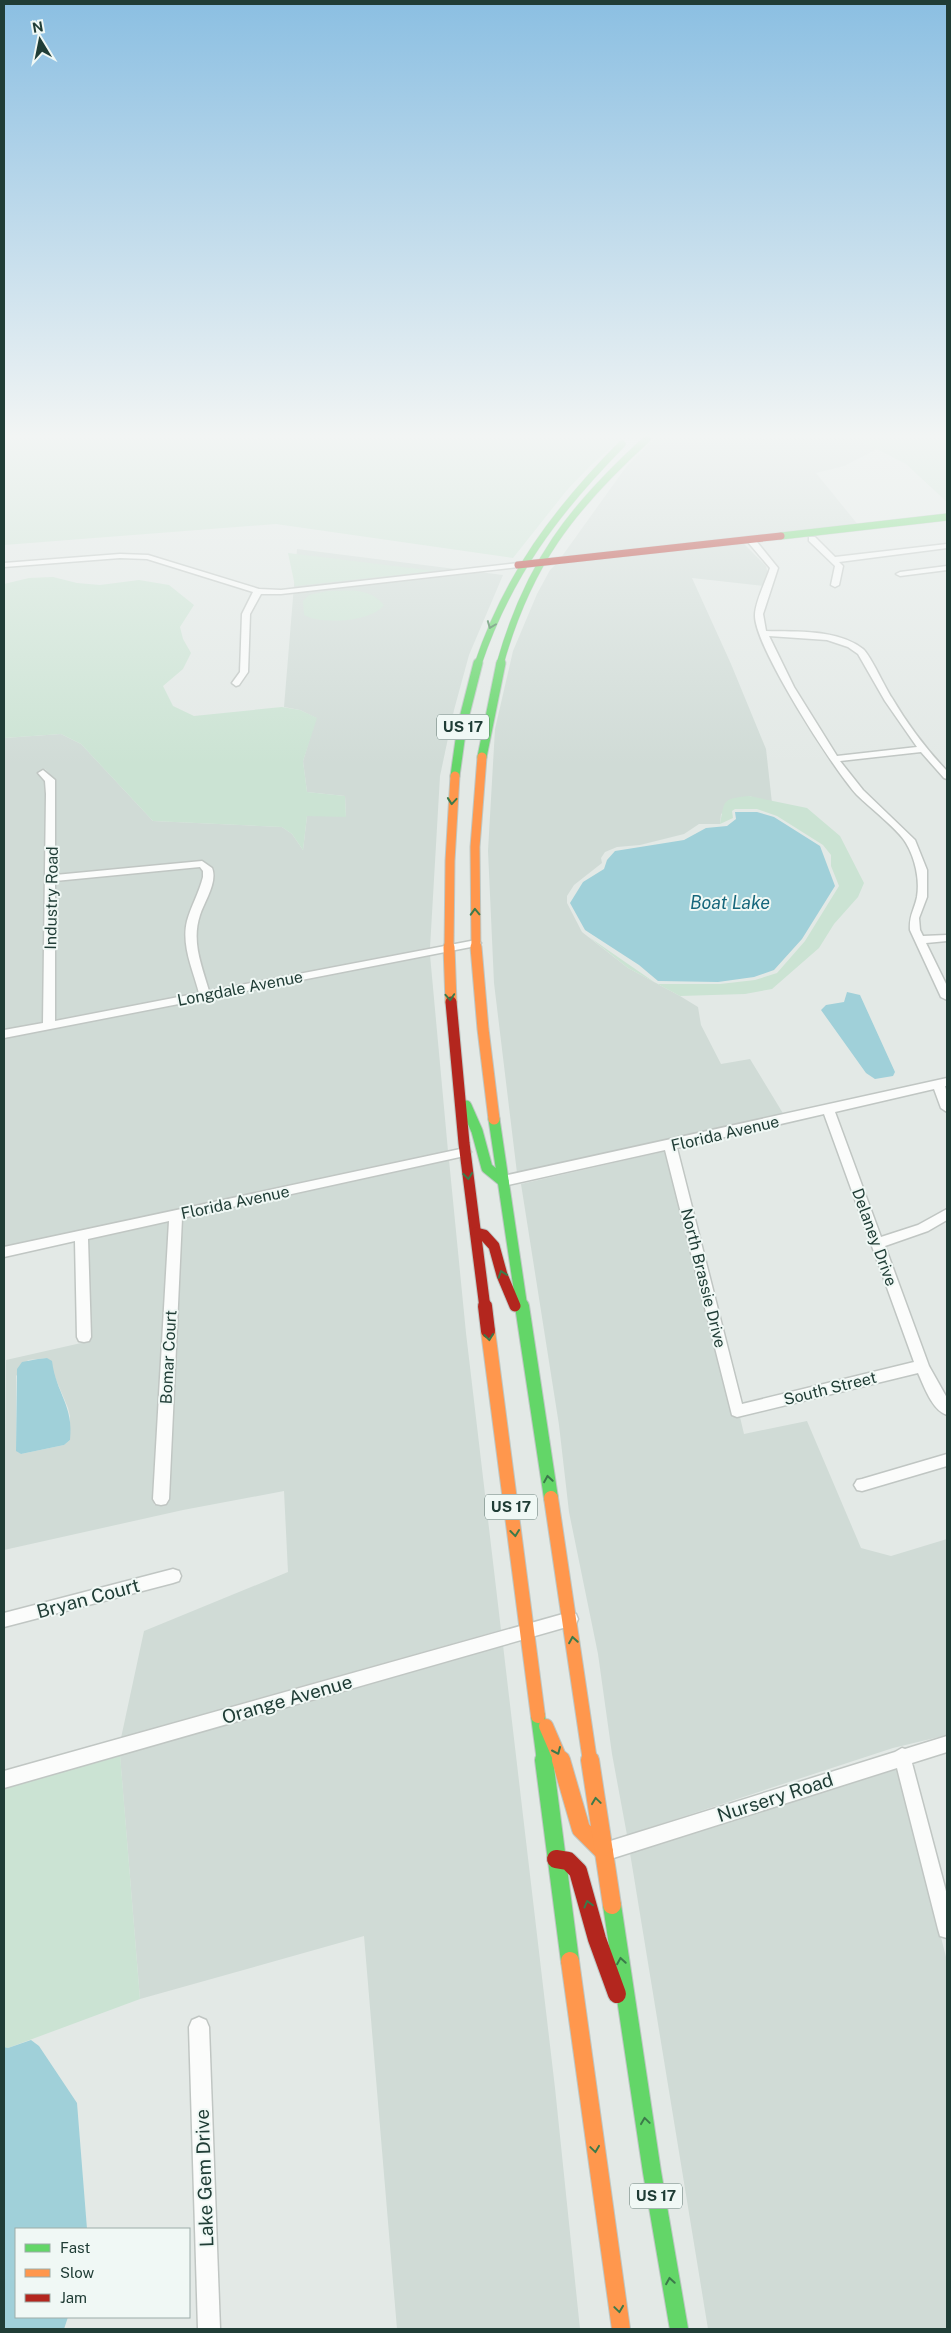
<svg xmlns="http://www.w3.org/2000/svg" width="951" height="2333" viewBox="0 0 951 2333" font-family="'Public Sans',sans-serif">
	<style>
		.built { fill: #d0dbd6; fill-rule: evenodd }
		.green { fill: #cbe3d3 }
		.water { fill: #a0d0d9 }
		.lines { fill: none; stroke-linecap: round; stroke-linejoin: round }
		.street-casing { stroke: #c0c6c3; stroke-width: 3 }
		.fast-far4-casing { stroke: #bec7c4; stroke-width: 8 }
		.fast-far3-casing { stroke: #bec7c4; stroke-width: 11 }
		.fast-far2-casing { stroke: #bec7c4; stroke-width: 13 }
		.fast-far1-casing { stroke: #bec7c4; stroke-width: 16 }
		.fast-casing { stroke: #bec7c4; stroke-width: 20 }
		.slow-far3-casing { stroke: #bec7c4; stroke-width: 11 }
		.slow-far2-casing { stroke: #bec7c4; stroke-width: 13 }
		.slow-far1-casing { stroke: #bec7c4; stroke-width: 16 }
		.slow-casing { stroke: #bec7c4; stroke-width: 20 }
		.jam-far3-casing { stroke: #bec7c4; stroke-width: 8 }
		.jam-far2-casing { stroke: #bec7c4; stroke-width: 13 }
		.jam-far1-casing { stroke: #bec7c4; stroke-width: 16 }
		.jam-casing { stroke: #bec7c4; stroke-width: 20 }
		.street { fill: #fbfcfb; fill-rule: evenodd }
		.fast-far4 { stroke: #63d668; stroke-width: 7 }
		.fast-far3 { stroke: #63d668; stroke-width: 9 }
		.fast-far2 { stroke: #63d668; stroke-width: 11 }
		.fast-far1 { stroke: #63d668; stroke-width: 14 }
		.fast { stroke: #63d668; stroke-width: 18 }
		.slow-far3 { stroke: #ff974d; stroke-width: 9 }
		.slow-far2 { stroke: #ff974d; stroke-width: 11 }
		.slow-far1 { stroke: #ff974d; stroke-width: 14 }
		.slow { stroke: #ff974d; stroke-width: 18 }
		.jam-far3 { stroke: #b3261e; stroke-width: 7 }
		.jam-far2 { stroke: #b3261e; stroke-width: 11 }
		.jam-far1 { stroke: #b3261e; stroke-width: 14 }
		.jam { stroke: #b3261e; stroke-width: 18 }
		.oneway { stroke: #3b7a4a }
		.labels { text-anchor: middle; stroke-width: 4; stroke-linejoin: round; paint-order: stroke }
		.shield { fill: #f0f8f5; stroke: #5e756f; stroke-width: 1 }
		.shield-label { font-size: 15px; font-weight: bold; fill: #203d36 }
		.street-label { font-size: 16px; fill: #203d36; stroke: #f0f8f5 }
		.water-label { font-size: 18px; font-style: italic; fill: #17677c; stroke: #f0f8f5 }
		.near-street-label { font-size: 19px; fill: #203d36; stroke: #f0f8f5 }
	</style>
	<rect width="100%" height="100%" fill="#e3e9e6"/>
	<g class="built">
		<polygon points="729,439 857,439 877,449 844,466 816,473 859,526 560,559 626,467 649,444"/>
		<polygon points="744,544 766,566 768,575 764,586 692,578 731,664 766,749 772,803 749,796 721,814 720,824 699,824 684,834 640,845 617,847 605,852 601,858 602,863 574,885 567,896 567,903 582,932 628,968 680,996 698,1007 701,1025 721,1064 750,1059 784,1115 517,1173 494,983 488,851 495,729 513,651 537,594 550,570 555,565"/>
		<polygon points="297,549 503,575 469,655 454,710 440,776 430,948 209,991 196,940 196,929 213,877 212,868 206,863 196,861 55,875 55,793 54,779 45,769 38,772 46,781 47,794 44,1022 4,1030 4,738 61,734 81,744 153,821 282,827 292,834 303,850 307,816 346,816 345,796 307,792 303,761 316,718 300,710 284,707"/>
		<polygon points="196,867 204,871 204,877 190,914 200,992 54,1021 55,881"/>
		<polygon points="430,955 448,1151 4,1247 4,1038"/>
		<polygon points="666,1151 729,1407 733,1417 740,1417 744,1434 807,1421 861,1548 891,1556 947,1539 947,1735 893,1748 627,1835 612,1754 598,1654 569,1512 559,1425 521,1184"/>
		<path d="M449,1160L466,1333L501,1630L121,1738L144,1631L288,1572L284,1491L183,1510L4,1550L6,1360L90,1341L87,1239L170,1221L154,1505L167,1504L181,1219ZM47,1358L68,1408L70,1416V1440L64,1445L21,1454L16,1450V1376L28,1360Z"/>
		<polygon points="503,1645 555,2088 580,2329 397,2329 364,1936 140,1999 120,1755"/>
		<polygon points="898,1767 947,1961 947,2329 708,2329 630,1853"/>
	</g>
	<g class="green">
		<polygon points="4,439 622,439 591,465 567,490 513,558 276,524 4,545"/>
		<polygon points="655,439 752,439 649,444"/>
		<polygon points="857,439 947,439 947,502 906,464"/>
		<polygon points="288,553 435,571 295,586"/>
		<polygon points="53,577 77,583 100,585 139,580 169,585 194,605 180,627 183,639 191,653 183,669 163,686 173,706 194,716 282,707 300,710 317,718 303,761 307,792 345,796 346,817 307,816 303,850 292,834 282,827 153,821 81,744 61,734 4,738 4,584 29,578"/>
		<path d="M328,591C350,591 368,587 384,605C372,622 321,625 304,615L303,601L309,595Z"/>
		<path d="M749,796L807,808L840,836L864,883L858,897L834,924L819,948L772,989L745,994L680,996L628,968L589,937L657,984H720L755,980L777,973L805,941L839,886L831,866V855L823,845L777,816L757,809H735L732,811L733,818L720,824C725,800 721,799 749,796Z"/>
		<polygon points="120,1754 140,1999 8,2048 4,2047 4,1788"/>
	</g>
	<g class="water">
		<polygon points="735,812 757,812 774,817 820,846 835,886 802,939 774,970 754,977 718,982 658,981 639,965 585,930 570,903 583,882 604,869 607,860 615,851 684,840 706,828 727,826 736,819"/>
		<polygon points="847,992 860,995 895,1072 893,1076 875,1079 866,1073 821,1010 826,1005 844,1002"/>
		<path d="M38,1359L47,1358L52,1361C56,1393 74,1406 70,1440L64,1445L21,1454L16,1451L17,1369L22,1362Z"/>
		<polygon points="31,2040 39,2046 77,2103 87,2229 16,2229 16,2317 68,2317 64,2329 4,2329 4,2047 8,2048"/>
	</g>
	<g class="lines">
		<g class="street-casing">
			<g id="street">
				<path d="M747,537H753L778,568L763,614L766,631C797,632 838,629 863,649C871,656 885,688 892,698C908,725 926,749 947,771V779L944,778L921,752L840,761L863,790L915,840L927,870V897L919,918L920,930L923,936L947,935V941L926,943L947,986V1000L941,997L910,930C909,915 914,911 917,897C920,879 915,858 906,843C899,830 869,807 857,795C834,770 754,646 755,615C755,602 766,581 770,568L747,541ZM769,636L827,640L848,647L858,654L885,701L917,747L837,756L794,687Z"/>
				<polygon points="809,537 815,537 835,557 947,544 947,548 839,562 843,566 839,585 835,587 831,585 835,566 809,541"/>
				<polygon points="120,554 148,555 259,589 281,590 518,563 522,565 518,567 281,594 261,594 250,614 248,672 239,685 236,686 232,683 240,672 242,614 253,592 147,559 120,558 4,567 4,563"/>
				<polygon points="947,566 947,570 900,576 896,574 900,572"/>
				<path d="M43,770L55,780V875L202,861L212,868C218,882 204,902 200,915C191,942 202,966 209,991L476,940L481,943L476,946L4,1038V1030L43,1023L46,794L45,781L38,773ZM200,867L203,871V877C199,893 191,906 187,921C181,945 193,970 199,993L55,1021V881Z"/>
				<path d="M947,1078V1086H945L947,1093V1112L941,1108L934,1089L835,1112L881,1237L918,1225L947,1209V1220L928,1231L885,1246L929,1366L947,1398V1415C932,1410 924,1386 918,1373L737,1417L732,1415L665,1150L503,1186L497,1181L503,1176ZM824,1114L914,1362L742,1404L677,1148Z"/>
				<polygon points="465,1148 471,1152 469,1155 182,1218 169,1499 166,1504 161,1505 156,1504 153,1499 169,1221 88,1239 91,1337 89,1341 84,1342 79,1341 77,1337 75,1241 4,1257 4,1247"/>
				<polygon points="947,1454 947,1466 862,1491 857,1490 854,1485 857,1480 862,1479"/>
				<polygon points="173,1569 179,1571 181,1576 179,1581 173,1583 4,1627 4,1613"/>
				<polygon points="570,1612 576,1614 578,1619 576,1624 570,1626 4,1788 4,1771"/>
				<polygon points="947,1736 947,1752 912,1763 947,1895 947,1938 940,1936 938,1929 897,1768 604,1861 598,1858 595,1852 598,1846 604,1843 895,1752 902,1748 905,1749"/>
				<polygon points="199,2017 206,2020 209,2027 220,2329 198,2329 189,2027 192,2020"/>
			</g>
		</g>
		<g class="fast-far4-casing">
			<g id="fast-far4">
				<polyline points="781,536 947,517"/>
				<path d="M478,664C508,575 556,511 622,444"/>
				<path d="M500,664C528,564 571,508 647,439"/>
			</g>
		</g>
		<g class="fast-far3-casing">
			<g id="fast-far3">
				<polyline points="482,757 501,663"/>
				<polyline points="455,776 462,726 478,663"/>
			</g>
		</g>
		<g class="fast-far2-casing">
			<g id="fast-far2">
				<polyline points="466,1106 477,1131 487,1168 503,1181"/>
				<polyline points="494,1119 522,1308"/>
			</g>
		</g>
		<g class="fast-far1-casing">
			<g id="fast-far1">
				<polyline points="522,1306 551,1498"/>
				<polyline points="538,1716 544,1761"/>
			</g>
		</g>
		<g class="fast-casing">
			<g id="fast">
				<polyline points="544,1760 570,1961"/>
				<polyline points="612,1905 652,2172 679,2329"/>
			</g>
		</g>
		<g class="slow-far3-casing">
			<g id="slow-far3">
				<polyline points="449,949 450,861 455,776"/>
				<polyline points="476,949 475,847 482,757"/>
			</g>
		</g>
		<g class="slow-far2-casing">
			<g id="slow-far2">
				<polyline points="449,947 451,1002"/>
				<polyline points="476,947 483,1029 494,1119"/>
			</g>
		</g>
		<g class="slow-far1-casing">
			<g id="slow-far1">
				<polyline points="488,1331 538,1716"/>
				<polyline points="551,1498 590,1761"/>
				<polyline points="546,1726 561,1761"/>
			</g>
		</g>
		<g class="slow-casing">
			<g id="slow">
				<polyline points="561,1760 581,1829 604,1852"/>
				<polyline points="590,1760 612,1905"/>
				<polyline points="570,1961 621,2329"/>
			</g>
		</g>
		<g class="jam-far3-casing">
			<polyline id="jam-far3" points="518,565 781,536"/>
		</g>
		<g class="jam-far2-casing">
			<g id="jam-far2">
				<polyline points="451,1002 464,1143 485,1308"/>
				<polyline points="476,1233 484,1235 494,1246 502,1275 515,1306"/>
			</g>
		</g>
		<g class="jam-far1-casing">
			<polyline id="jam-far1" points="485,1306 488,1331"/>
		</g>
		<g class="jam-casing">
			<polyline id="jam" points="556,1859 568,1861 578,1871 597,1939 617,1994"/>
		</g>
		<use href="#street" class="street"/>
		<use href="#fast-far4" class="fast-far4"/>
		<use href="#fast-far3" class="fast-far3"/>
		<use href="#fast-far2" class="fast-far2"/>
		<use href="#fast-far1" class="fast-far1"/>
		<use href="#fast" class="fast"/>
		<use href="#slow-far3" class="slow-far3"/>
		<use href="#slow-far2" class="slow-far2"/>
		<use href="#slow-far1" class="slow-far1"/>
		<use href="#slow" class="slow"/>
		<use href="#jam-far3" class="jam-far3"/>
		<use href="#jam-far2" class="jam-far2"/>
		<use href="#jam-far1" class="jam-far1"/>
		<use href="#jam" class="jam"/>
	</g>
	<defs><path id="oneway-chevron" d="M-2-3.5L2.5 0L-2 3.5" fill="none" stroke-width="1.6" stroke-linecap="round" stroke-linejoin="round" transform="scale(1.25)"/></defs>
	<g class="oneway">
		<use href="#oneway-chevron" transform="translate(491 625) rotate(111)"/>
		<use href="#oneway-chevron" transform="translate(452 801) rotate(95)"/>
		<use href="#oneway-chevron" transform="translate(475 912) rotate(-92)"/>
		<use href="#oneway-chevron" transform="translate(450 997) rotate(86)"/>
		<use href="#oneway-chevron" transform="translate(468 1176) rotate(83)"/>
		<use href="#oneway-chevron" transform="translate(502 1274) rotate(-109)"/>
		<use href="#oneway-chevron" transform="translate(489 1337) rotate(83)"/>
		<use href="#oneway-chevron" transform="translate(548 1479) rotate(-99)"/>
		<use href="#oneway-chevron" transform="translate(515 1533) rotate(83)"/>
		<use href="#oneway-chevron" transform="translate(573 1640) rotate(-99)"/>
		<use href="#oneway-chevron" transform="translate(557 1751) rotate(66)"/>
		<use href="#oneway-chevron" transform="translate(596 1801) rotate(-98)"/>
		<use href="#oneway-chevron" transform="translate(588 1904) rotate(-105)"/>
		<use href="#oneway-chevron" transform="translate(621 1961) rotate(-99)"/>
		<use href="#oneway-chevron" transform="translate(645 2121) rotate(-98)"/>
		<use href="#oneway-chevron" transform="translate(595 2149) rotate(82)"/>
		<use href="#oneway-chevron" transform="translate(670 2281) rotate(-99)"/>
		<use href="#oneway-chevron" transform="translate(619 2309) rotate(82)"/>
	</g>
	<linearGradient id="sky" x2="0" y2="1"><stop stop-color="#8bbfe2"/><stop offset="0.57" stop-color="#f2f5f4"/><stop offset="1" stop-color="#f2f5f4" stop-opacity="0"/></linearGradient>
	<rect width="951" height="765" fill="url(#sky)"/>
	<g class="labels">
		<g class="shield">
			<rect x="437" y="714.5" width="52" height="25" rx="4"/>
			<rect x="485" y="1494.5" width="52" height="25" rx="4"/>
			<rect x="630" y="2183.5" width="52" height="25" rx="4"/>
		</g>
		<g class="shield-label">
			<text x="463" y="732">US 17</text>
			<text x="511" y="1512">US 17</text>
			<text x="656" y="2201">US 17</text>
		</g>
		<g class="street-label">
			<text transform="translate(51 898) rotate(-89)" y="6">Industry Road</text>
			<text transform="translate(240 988) rotate(-11)" y="6">Longdale Avenue</text>
			<text transform="translate(725 1133) rotate(-13)" y="6">Florida Avenue</text>
			<text transform="translate(235 1202) rotate(-12)" y="6">Florida Avenue</text>
			<text transform="translate(875 1237) rotate(70)" y="6">Delaney Drive</text>
			<text transform="translate(704 1278) rotate(76)" y="6">North Brassie Drive</text>
			<text transform="translate(168 1357) rotate(-87)" y="6">Bomar Court</text>
			<text transform="translate(830 1388) rotate(-14)" y="6">South Street</text>
		</g>
		<g class="water-label">
			<text x="730" y="909">Boat Lake</text>
		</g>
		<g class="near-street-label">
			<text transform="translate(88 1598) rotate(-15)" y="7">Bryan Court</text>
			<text transform="translate(287 1699) rotate(-16)" y="7">Orange Avenue</text>
			<text transform="translate(775 1797) rotate(-18)" y="7">Nursery Road</text>
			<text transform="translate(204 2178) rotate(-92)" y="7">Lake Gem Drive</text>
		</g>
	</g>
	<rect width="951" height="2333" fill="none" stroke="#203d36" stroke-width="10"/>
	<rect x="15" y="2228" width="175" height="90" fill="#f0f8f5" stroke="#9dada9"/>
	<rect x="25" y="2244" width="25" height="8" fill="#63d668" stroke="#9dada9"/>
	<text x="60" y="2253" font-size="15" fill="#203d36">Fast</text>
	<rect x="25" y="2269" width="25" height="8" fill="#ff974d" stroke="#9dada9"/>
	<text x="60" y="2278" font-size="15" fill="#203d36">Slow</text>
	<rect x="25" y="2294" width="25" height="8" fill="#b3261e" stroke="#9dada9"/>
	<text x="60" y="2303" font-size="15" fill="#203d36">Jam</text>
	<g transform="translate(40 40) rotate(350)" stroke="#f0f8f5" stroke-width="4" paint-order="stroke">
	<path d="M0-4L9 19L0 12L-9 19Z" fill="#203d36"/>
	<text y="-8" font-size="14" font-weight="bold" text-anchor="middle" fill="#203d36">N</text>
	</g>
</svg>
